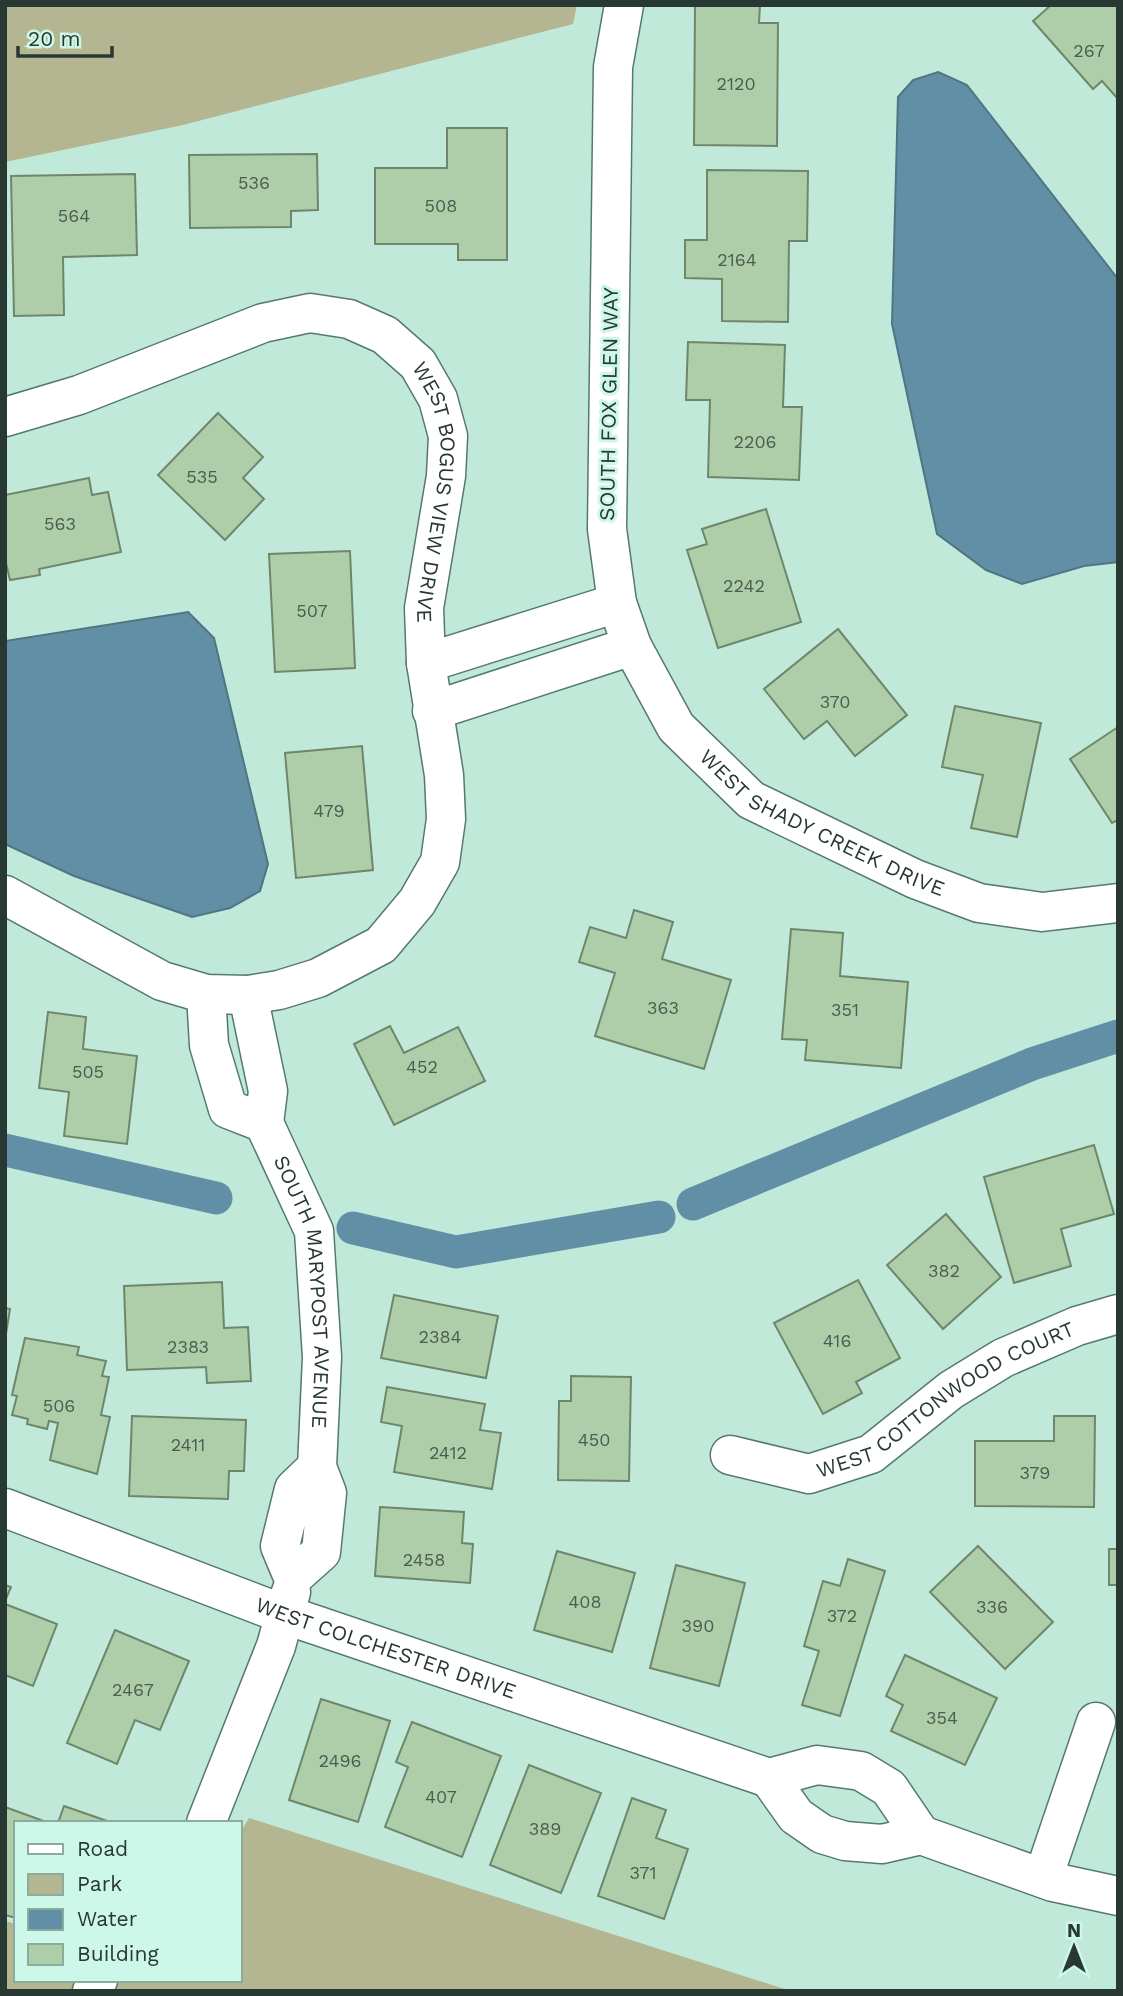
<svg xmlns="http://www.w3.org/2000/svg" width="1123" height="1996" viewBox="0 0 1123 1996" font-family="'Work Sans',sans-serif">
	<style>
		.green { fill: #b3b691 }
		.water { fill: #618fa6; stroke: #507583; stroke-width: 2 }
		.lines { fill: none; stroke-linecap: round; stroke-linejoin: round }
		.canal { stroke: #618fa6; stroke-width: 33 }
		.building { fill: #aecea9; stroke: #6f866c; stroke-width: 2 }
		.minor-casing { stroke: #557a6d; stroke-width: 41 }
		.minor { stroke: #fff; stroke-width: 38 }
		.labels { text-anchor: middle; stroke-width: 6; stroke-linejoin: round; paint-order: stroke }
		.number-label { font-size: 18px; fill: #4a5e50 }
		.street-label { font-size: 21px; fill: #283832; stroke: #cdf7e8 }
	</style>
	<rect width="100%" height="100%" fill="#c1e9da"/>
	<g class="green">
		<polygon points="5,5 577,5 573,24 183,125 5,162"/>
		<polygon points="249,1818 791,1991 5,1991 5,1921 16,1924 16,1980 240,1980 240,1833"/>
	</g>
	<g class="water">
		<polygon points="938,72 967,85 1118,279 1118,562 1084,566 1022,584 986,570 937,534 892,324 898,97 913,80"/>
		<polygon points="188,612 214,638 268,864 260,891 230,908 192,917 74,876 5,844 5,641"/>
	</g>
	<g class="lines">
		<g class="canal">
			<polyline points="5,1150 216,1198"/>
			<polyline points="693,1204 1032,1064 1118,1036"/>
			<polyline points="353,1228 456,1252 659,1217"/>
		</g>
	</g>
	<g class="building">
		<polygon points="695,5 760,5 759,23 778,23 777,146 694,145"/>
		<polygon points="1051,5 1118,5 1118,99 1102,81 1093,89 1033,21"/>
		<polygon points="447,128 507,128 507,260 458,260 458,244 375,244 375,168 447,168"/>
		<polygon points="317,154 318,210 291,211 291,227 190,228 189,155"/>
		<polygon points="707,170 808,171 807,241 789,241 788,322 722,321 722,279 685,278 685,240 707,240"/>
		<polygon points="135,174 137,255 63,257 64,315 14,316 11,176"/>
		<polygon points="688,342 785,345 783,407 802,407 799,480 708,477 710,400 686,400"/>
		<polygon points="218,413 263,457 243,478 264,499 225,540 158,475"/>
		<polygon points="89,478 92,495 108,492 121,552 39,569 40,575 10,580 5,559 5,495"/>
		<polygon points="766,509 801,622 718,648 687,550 707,544 702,529"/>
		<polygon points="350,551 355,668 275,672 269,554"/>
		<polygon points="838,629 907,715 855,756 827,721 804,739 764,689"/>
		<polygon points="955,706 1041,723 1017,837 971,828 983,775 942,767"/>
		<polygon points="1118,727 1118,820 1112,823 1070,759"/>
		<polygon points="362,746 373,870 296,878 285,753"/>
		<polygon points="634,910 673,922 662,959 731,980 704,1069 595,1036 615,973 579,962 590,927 626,938"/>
		<polygon points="791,929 843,933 840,976 908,982 901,1068 805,1060 807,1040 782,1039"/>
		<polygon points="48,1012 86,1017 83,1049 137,1056 127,1144 64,1136 69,1092 39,1088"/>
		<polygon points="390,1026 404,1053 458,1027 485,1081 394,1125 354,1044"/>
		<polygon points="1094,1145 1114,1214 1061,1229 1071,1266 1014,1283 984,1177"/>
		<polygon points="946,1214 1001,1277 943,1329 887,1265"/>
		<polygon points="858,1280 900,1358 856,1382 862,1393 823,1414 774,1323"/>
		<polygon points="222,1282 224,1328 248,1327 251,1381 207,1383 206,1367 127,1370 124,1286"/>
		<polygon points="394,1295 498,1316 486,1378 381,1358"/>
		<polygon points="5,1308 10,1309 5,1340"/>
		<polygon points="25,1338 79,1347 77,1355 106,1361 102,1376 109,1377 101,1415 110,1417 97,1474 50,1460 58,1423 49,1421 47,1429 27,1424 28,1419 12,1415 17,1396 12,1395"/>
		<polygon points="571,1376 631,1377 629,1481 558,1480 559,1401 571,1401"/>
		<polygon points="387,1387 485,1404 480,1430 501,1433 492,1489 394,1472 402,1426 381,1422"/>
		<polygon points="132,1416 246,1420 244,1471 229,1471 228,1499 129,1496"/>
		<polygon points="1054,1416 1095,1416 1094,1507 975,1506 975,1441 1054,1441"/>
		<polygon points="380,1507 464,1512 462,1543 473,1544 470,1583 375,1576"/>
		<polygon points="978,1546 1053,1622 1005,1669 930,1592"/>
		<rect x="1109" y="1549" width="9" height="36"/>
		<polygon points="557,1551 635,1573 612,1652 534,1630"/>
		<polygon points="848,1559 885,1571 840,1716 802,1705 819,1651 804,1646 823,1581 840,1586"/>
		<polygon points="676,1565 745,1583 719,1686 650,1668"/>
		<polygon points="5,1585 11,1587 5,1601"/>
		<polygon points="5,1604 57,1624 33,1686 5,1675"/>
		<polygon points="115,1630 189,1661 160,1730 135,1720 117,1764 67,1743"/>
		<polygon points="905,1655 997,1698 965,1765 891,1731 903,1705 886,1696"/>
		<polygon points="321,1699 390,1721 358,1822 289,1800"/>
		<polygon points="412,1722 501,1756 462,1857 385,1827 408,1767 396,1762"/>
		<polygon points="529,1765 601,1793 561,1893 490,1865"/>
		<polygon points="632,1798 666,1810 656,1838 688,1849 664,1919 598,1896"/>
		<polygon points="64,1806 110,1822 58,1823"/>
		<polygon points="5,1807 49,1823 16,1823 16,1918 5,1915"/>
	</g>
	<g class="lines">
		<g class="minor-casing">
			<g id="minor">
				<path id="s1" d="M624,5L613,67L607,529L617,603L632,646L676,727L751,800L915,879L979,903L1042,912L1118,903"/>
				<path id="s2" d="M5,417L79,395L263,323L310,313L349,319L385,335L418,364L438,399L448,436L446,476L424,608L426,663L444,775L446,819L440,862L417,902L381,945L318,978L279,990L248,995L206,994L162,981L5,895"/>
				<polyline points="426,663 617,603"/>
				<polyline points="432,711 632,646"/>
				<polyline points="206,994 209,1045 228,1109 264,1123 268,1091 248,995"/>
				<path id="s3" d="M264,1123L314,1231L322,1357L317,1467L327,1493L321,1552L293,1577L280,1546L294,1489L317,1467"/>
				<path id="s4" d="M730,1455L809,1474L871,1454L951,1390L1003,1358L1077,1326L1118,1314"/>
				<path id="s5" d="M5,1508L286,1615L769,1778L817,1765L861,1771L889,1788L921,1835"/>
				<polyline points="769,1778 796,1816 822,1834 845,1841 882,1844 921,1835 1053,1882 1118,1896"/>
				<polyline points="206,1823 276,1646 291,1592"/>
				<polyline points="1043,1878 1096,1722"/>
				<polyline points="92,1991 98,1980"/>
			</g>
		</g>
		<use href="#minor" class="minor"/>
	</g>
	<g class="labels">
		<g class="number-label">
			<text x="1089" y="57">267</text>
			<text x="736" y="90">2120</text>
			<text x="254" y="189">536</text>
			<text x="441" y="212">508</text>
			<text x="74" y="222">564</text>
			<text x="737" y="266">2164</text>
			<text x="755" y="448">2206</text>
			<text x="202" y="483">535</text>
			<text x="60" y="530">563</text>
			<text x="744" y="592">2242</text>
			<text x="312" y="617">507</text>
			<text x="835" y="708">370</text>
			<text x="329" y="817">479</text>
			<text x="663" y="1014">363</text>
			<text x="845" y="1016">351</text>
			<text x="422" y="1073">452</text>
			<text x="88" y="1078">505</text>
			<text x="944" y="1277">382</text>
			<text x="440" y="1343">2384</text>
			<text x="837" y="1347">416</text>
			<text x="188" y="1353">2383</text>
			<text x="59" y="1412">506</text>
			<text x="594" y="1446">450</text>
			<text x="188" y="1451">2411</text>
			<text x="448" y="1459">2412</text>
			<text x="1035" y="1479">379</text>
			<text x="424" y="1566">2458</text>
			<text x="585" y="1608">408</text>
			<text x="992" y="1613">336</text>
			<text x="842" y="1622">372</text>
			<text x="698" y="1632">390</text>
			<text x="133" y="1696">2467</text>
			<text x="942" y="1724">354</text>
			<text x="340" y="1767">2496</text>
			<text x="441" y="1803">407</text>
			<text x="545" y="1835">389</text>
			<text x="643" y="1879">371</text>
		</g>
		<g class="street-label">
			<text transform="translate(609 404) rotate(-89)" y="7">SOUTH FOX GLEN WAY</text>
			<text dy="7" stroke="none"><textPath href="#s2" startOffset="579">WEST BOGUS VIEW DRIVE</textPath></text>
			<text dy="7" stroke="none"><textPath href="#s1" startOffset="915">WEST SHADY CREEK DRIVE</textPath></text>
			<text dy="7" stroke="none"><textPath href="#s3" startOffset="177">SOUTH MARYPOST AVENUE</textPath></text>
			<text dy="7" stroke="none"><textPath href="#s4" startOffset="238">WEST COTTONWOOD COURT</textPath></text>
			<text dy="7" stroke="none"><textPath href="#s5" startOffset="406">WEST COLCHESTER DRIVE</textPath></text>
		</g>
	</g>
	<rect width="1123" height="1996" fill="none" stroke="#283832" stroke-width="14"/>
	<rect x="14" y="1821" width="228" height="161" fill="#cdf7e8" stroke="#8bab9f" stroke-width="2"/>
	<rect x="28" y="1844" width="35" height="10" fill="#ffffff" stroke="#8bab9f" stroke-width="2"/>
	<text x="77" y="1856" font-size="21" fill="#283832">Road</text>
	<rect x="28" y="1874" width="35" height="21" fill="#b3b691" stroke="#8bab9f" stroke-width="2"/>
	<text x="77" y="1891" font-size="21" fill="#283832">Park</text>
	<rect x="28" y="1909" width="35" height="21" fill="#618fa6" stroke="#8bab9f" stroke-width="2"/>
	<text x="77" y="1926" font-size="21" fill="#283832">Water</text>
	<rect x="28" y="1944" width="35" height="21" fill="#aecea9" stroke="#8bab9f" stroke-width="2"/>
	<text x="77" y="1961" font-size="21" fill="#283832">Building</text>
	<g transform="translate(1074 1947)" stroke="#cdf7e8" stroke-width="5" paint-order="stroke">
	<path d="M0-5L12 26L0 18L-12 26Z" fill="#283832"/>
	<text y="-10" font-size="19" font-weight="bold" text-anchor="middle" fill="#283832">N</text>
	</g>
	<path d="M18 46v10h94v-10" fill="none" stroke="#283832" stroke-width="3.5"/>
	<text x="28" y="46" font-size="21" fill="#283832" stroke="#cdf7e8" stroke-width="5" paint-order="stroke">20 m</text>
</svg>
